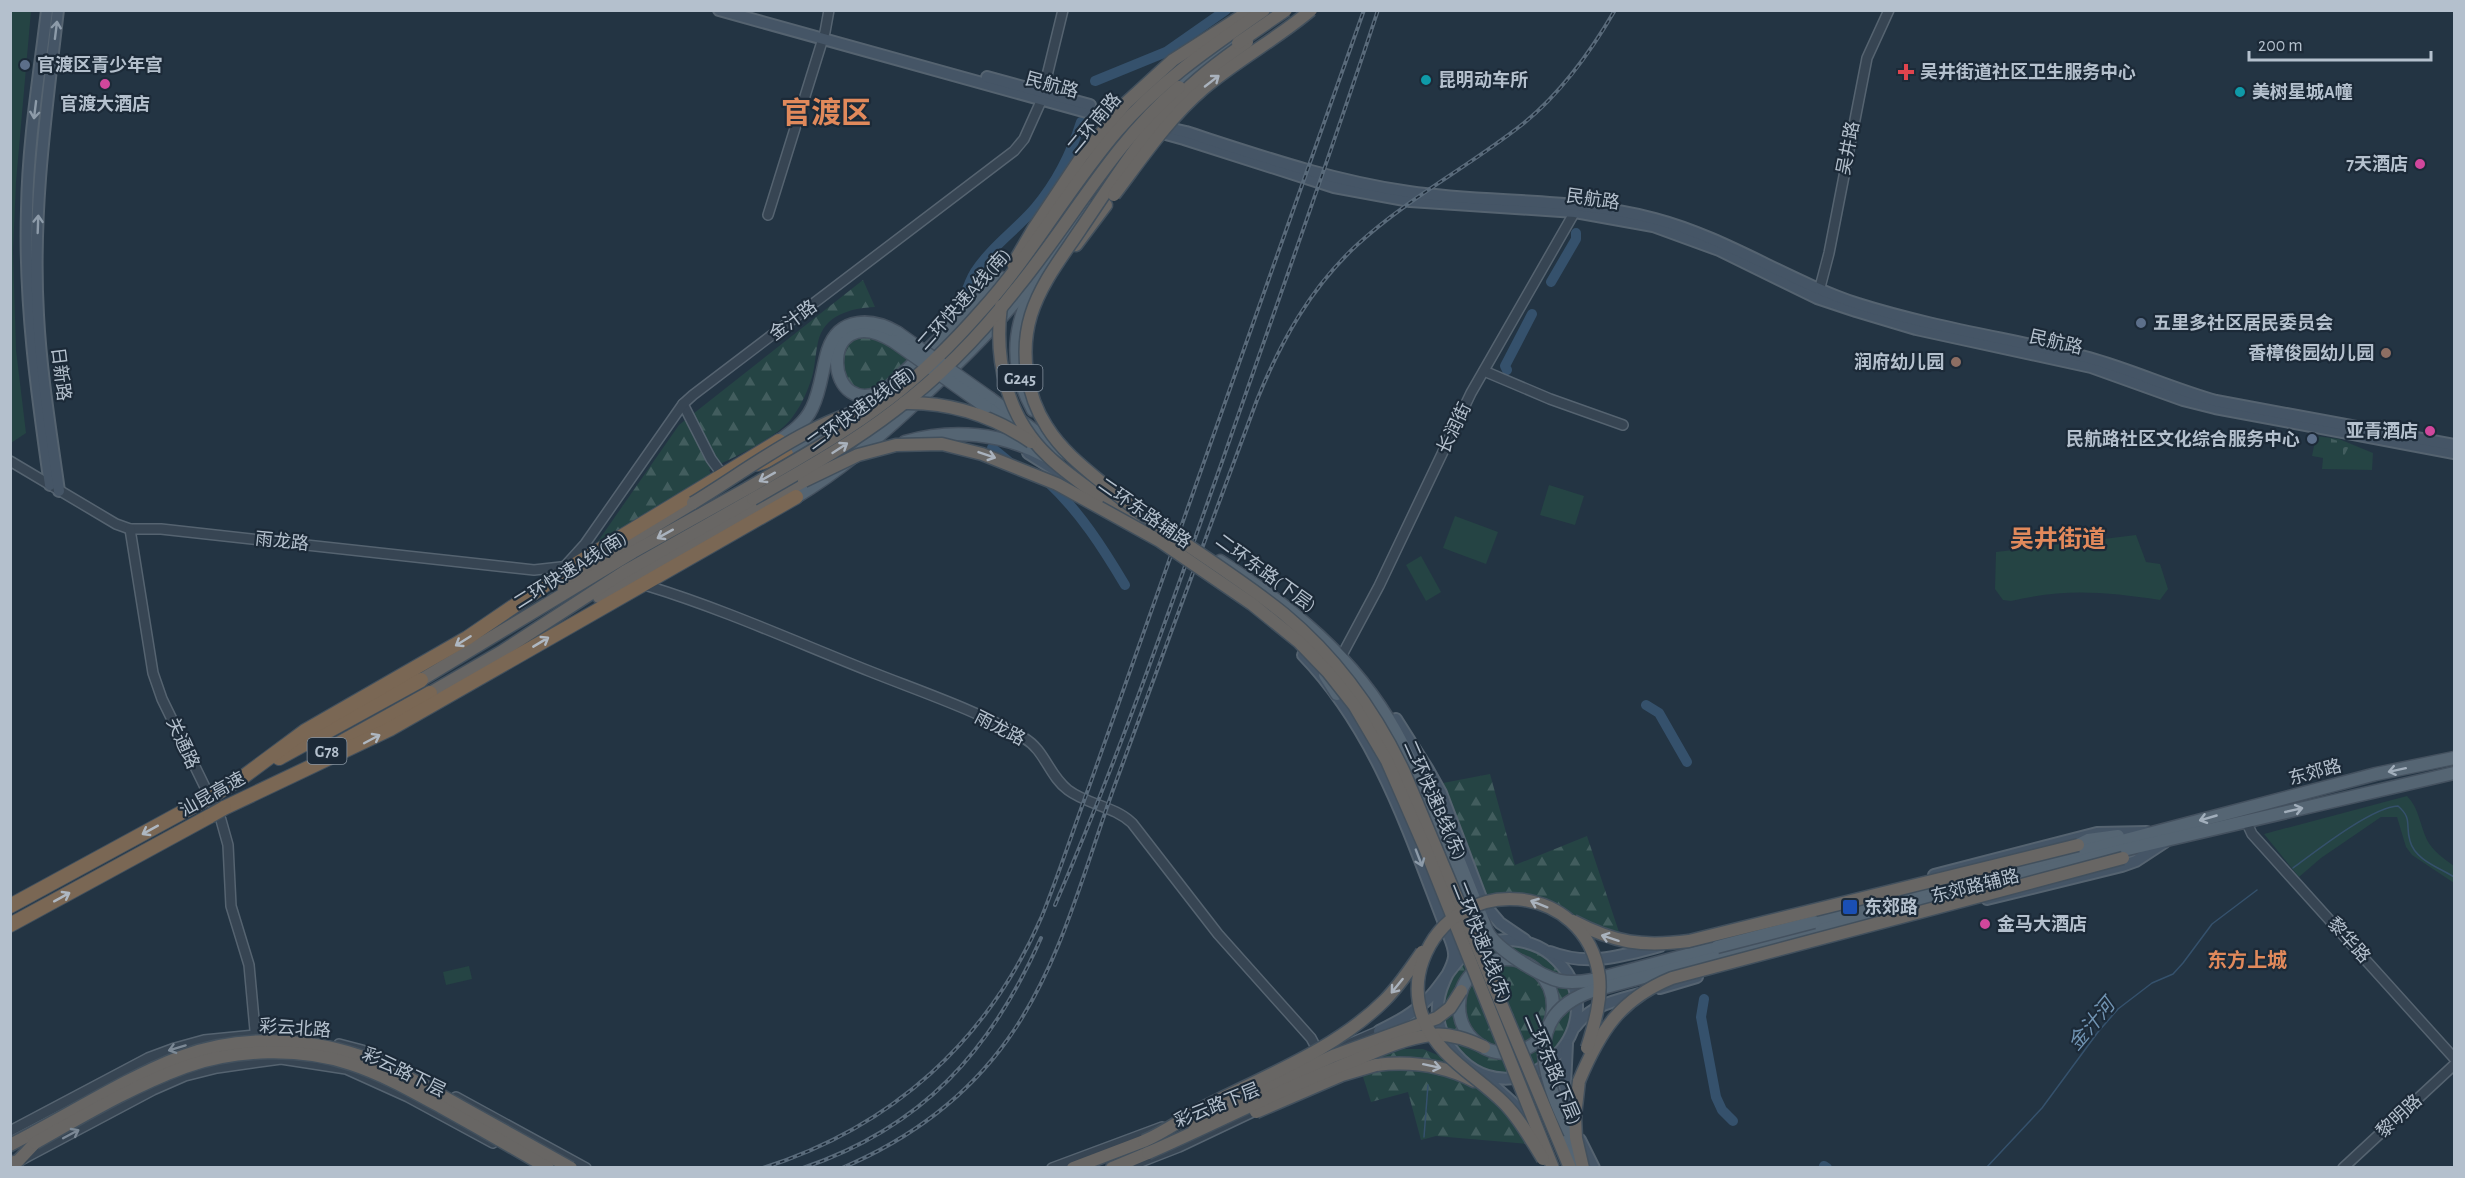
<svg xmlns="http://www.w3.org/2000/svg" width="2465" height="1178" viewBox="0 0 2465 1178" font-family="'Alegreya Sans','Noto Sans SC',sans-serif">
	<style>
		.green { fill: #254444 }
		.forest { fill: url(#forest-firs) }
		.cemetery { fill: url(#cemetery-stones) }
		.lines { fill: none; stroke-linecap: round; stroke-linejoin: round }
		.stream { stroke: #35516c; stroke-width: 1.5 }
		.river { stroke: #35516c; stroke-width: 10 }
		.tertiary-casing { stroke: #556370; stroke-width: 12 }
		.secondary-casing { stroke: #556370; stroke-width: 14 }
		.primary-casing { stroke: #44515f; stroke-width: 15 }
		.trunk-casing { stroke: #42505d; stroke-width: 15 }
		.motorway-casing { stroke: #42505d; stroke-width: 16 }
		.tertiary { stroke: #374553; stroke-width: 9 }
		.secondary { stroke: #455566; stroke-width: 10 }
		.primary { stroke: #556573; stroke-width: 12 }
		.trunk { stroke: #686664; stroke-width: 12 }
		.motorway { stroke: #7a6754; stroke-width: 14 }
		.rail-casing { stroke: #596a7a; stroke-width: 4 }
		.rail { stroke: #1c2a38; stroke-width: 1.5; stroke-dasharray: 4.5; stroke-linecap: butt }
		.primary-bridge-casing { stroke: #44515f; stroke-width: 15; stroke-linecap: butt }
		.trunk-bridge-casing { stroke: #42505d; stroke-width: 15; stroke-linecap: butt }
		.motorway-bridge-casing { stroke: #42505d; stroke-width: 16; stroke-linecap: butt }
		.primary-bridge { stroke: #556573; stroke-width: 12 }
		.trunk-bridge { stroke: #686664; stroke-width: 12 }
		.motorway-bridge { stroke: #7a6754; stroke-width: 14 }
		.oneway { stroke: #8d9ba9 }
		.oneway2 { stroke: #a9b2bd }
		.oneway3 { stroke: #aeb7c1 }
		.oneway4 { stroke: #a1aebb }
		.oneway5 { stroke: #7c8996 }
		.service-dot { fill: #5c6f8a; stroke: #1c2a38; stroke-width: 2 }
		.health-dot { fill: #e0444e; stroke: #1c2a38; stroke-width: 2 }
		.culture-dot { fill: #0f9aa8; stroke: #1c2a38; stroke-width: 2 }
		.hotel-dot { fill: #d1479c; stroke: #1c2a38; stroke-width: 2 }
		.education-dot { fill: #8d6e63; stroke: #1c2a38; stroke-width: 2 }
		.transit-dot { fill: #1a4fb4; stroke: #1c2a38; stroke-width: 2 }
		.labels { text-anchor: middle; stroke-width: 4.5; stroke-linejoin: round; paint-order: stroke }
		.shield { fill: #1c2a38; stroke: #8693a0; stroke-width: 1.5 }
		.shield-label { font-size: 16px; font-weight: bold; fill: #b4c0cd }
		.poi-label { font-size: 18px; font-weight: bold; fill: #b4c0cd; stroke: #1c2a38; text-anchor: start }
		.street-label { font-size: 18px; fill: #b4c0cd; stroke: #1c2a38 }
		.neighbourhood-label { font-size: 20px; font-weight: bold; fill: #e1895b; stroke: #1c2a38 }
		.water-label { font-size: 20px; font-style: italic; fill: #7194b3; stroke: #1c2a38 }
		.district-label { font-size: 24px; font-weight: bold; fill: #e1895b; stroke: #1c2a38 }
		.town-label { font-size: 30px; font-weight: bold; fill: #e1895b; stroke: #1c2a38 }
	</style>
	<defs>
		<pattern id="forest-firs" width="22" height="20" patternUnits="userSpaceOnUse" patternTransform="scale(1.5)"><rect width="22" height="20" fill="#254444"/><path d="M5 1l3.5 6h-7zM16 11l3.5 6h-7z" fill="#425d5e"/></pattern>
		<pattern id="cemetery-stones" width="16" height="16" patternUnits="userSpaceOnUse" patternTransform="scale(1.5)"><rect width="16" height="16" fill="#254444"/><path d="M2 7V4a2 2 0 0 1 4 0v3zM10 15v-3a2 2 0 0 1 4 0v3z" fill="#425d5e"/></pattern>
	</defs>
	<rect width="100%" height="100%" fill="#233443"/>
	<g class="green">
		<polygon points="31,11 16,182 13,251 16,350 26,433 11,443 10,11"/>
		<polygon points="2316,436 2339,439 2373,453 2372,470 2322,469 2323,458 2312,456"/>
		<polygon points="1549,485 1584,496 1575,525 1540,515"/>
		<polygon points="1455,516 1498,532 1486,564 1443,548"/>
		<path d="M2136,535L2146,562L2160,564L2168,589L2160,600C2105,592 2066,588 2011,601L2003,600L1995,589L1996,552Z"/>
		<polygon points="1421,556 1441,592 1426,601 1406,565"/>
		<path d="M2407,796C2419,808 2420,825 2427,840C2433,851 2444,859 2454,866V883L2412,855L2406,847L2397,817H2381L2321,858L2299,877L2264,834Z"/>
		<polygon points="469,966 472,979 446,985 443,972"/>
	</g>
	<g class="forest">
		<path d="M863,280L875,307C851,308 824,315 818,342C815,355 815,370 810,383C806,395 799,409 791,419C773,441 734,456 709,470L713,477L594,547L679,425Z"/>
		<polygon points="876,336 909,359 880,388 861,391 847,383 840,357 852,338"/>
		<polygon points="1490,774 1515,865 1587,836 1621,938 1526,899 1486,895 1443,783"/>
		<circle cx="1507" cy="1009" r="64"/>
		<polygon points="1404,1049 1423,1049 1452,1061 1493,1087 1528,1144 1436,1136 1421,1140 1408,1092 1371,1102 1359,1064"/>
	</g>
	<polygon class="cemetery" points="2329,438 2347,444 2348,448 2343,458 2326,453"/>
	<g class="lines">
		<g class="stream">
			<path d="M2293,868C2316,851 2372,807 2398,806C2413,819 2405,825 2410,841C2415,860 2440,868 2454,877"/>
			<polyline points="1424,1137 1428,1085"/>
			<polyline points="1986,1168 2042,1108 2098,1032 2118,1009 2152,983 2173,974 2183,963 2212,924 2257,890"/>
		</g>
		<g class="river">
			<polyline points="1095,81 1166,52 1226,10"/>
			<polyline points="1551,282 1576,239 1576,233"/>
			<path d="M964,298C967,289 970,280 975,272C991,247 1016,230 1035,208C1057,182 1071,154 1081,122"/>
			<polyline points="1507,370 1505,366 1532,314"/>
			<polyline points="992,448 1008,461"/>
			<path d="M1048,482C1080,512 1103,548 1125,585"/>
			<polyline points="1646,705 1659,713 1687,762"/>
			<polyline points="1704,999 1701,1017 1716,1097 1722,1110 1733,1121"/>
			<polyline points="1824,1166 1827,1168"/>
		</g>
		<g class="tertiary-casing">
			<g id="tertiary">
				<polyline points="1043,92 1063,10"/>
				<polyline points="768,215 825,32 829,10"/>
				<polyline points="1818,295 1829,253 1867,58 1889,10"/>
				<polyline points="1484,371 1550,399 1623,425"/>
				<polyline points="683,404 711,459 719,470"/>
				<polyline points="10,461 116,524 130,529 161,529 534,570 570,566"/>
				<polyline points="130,529 153,673 162,699 221,820 228,845 231,906 249,965 256,1041"/>
				<polyline points="566,565 585,544 683,404 693,395 1014,151 1024,139 1042,99"/>
				<path d="M648,586C723,609 796,642 869,671C919,691 979,711 1024,738C1045,750 1049,776 1068,790C1088,805 1114,806 1132,823L1218,934L1311,1038L1320,1055"/>
				<polyline points="1341,657 1379,586 1471,393 1577,208"/>
				<polyline points="2246,821 2252,834 2454,1058"/>
				<polyline points="339,1044 362,1050 402,1068"/>
				<polyline points="1342,1047 1379,1031"/>
				<polyline points="456,1097 586,1168"/>
				<polyline points="10,1131 148,1058 175,1048 204,1040 255,1035 308,1038"/>
				<polyline points="23,1159 153,1090 185,1076 217,1068 281,1059 346,1069 408,1097 493,1143"/>
				<polyline points="1138,1163 1179,1147 1259,1109"/>
				<polyline points="1052,1168 1162,1127"/>
				<polyline points="2343,1168 2454,1065"/>
			</g>
		</g>
		<g class="secondary-casing">
			<g id="secondary">
				<path d="M47,10C39,77 28,143 27,209C24,302 37,394 50,485"/>
				<path d="M58,10C46,112 32,213 38,315C41,374 51,433 59,491"/>
				<polyline points="719,10 1184,139 1334,187 1410,201 1575,212 1653,226 1719,250 1817,298 1856,311 1916,329 2091,367 2183,400 2215,408 2454,453"/>
				<polyline points="987,77 1090,105"/>
				<path d="M1160,126L1186,132C1260,156 1332,181 1409,192C1491,204 1575,197 1655,219C1727,238 1788,281 1858,304C1934,328 2012,339 2089,358C2132,370 2173,389 2216,401L2454,445"/>
				<polyline points="1028,453 1063,475"/>
				<path d="M1303,655C1377,732 1409,833 1447,931C1450,939 1455,948 1454,957C1453,966 1447,974 1444,982C1434,1004 1436,1028 1450,1047C1513,1134 1629,1021 1551,955C1533,940 1507,937 1486,943C1456,951 1448,979 1428,999C1414,1013 1397,1022 1379,1031"/>
				<polyline points="1396,719 1427,768 1441,793 1483,903 1500,923 1525,940"/>
				<polyline points="1934,875 2097,833 2147,832"/>
				<polyline points="1987,899 2122,866 2136,861 2165,842"/>
				<path d="M1550,952C1588,967 1622,956 1660,946"/>
				<polyline points="1660,988 1697,977"/>
				<path d="M1575,1027C1591,1005 1614,1001 1639,994"/>
				<polyline points="1567,1044 1565,1085 1573,1126"/>
				<polyline points="1484,1077 1515,1105 1536,1138"/>
				<polyline points="1580,1140 1594,1168"/>
			</g>
		</g>
		<g class="primary-casing">
			<g id="primary">
				<polyline points="1172,95 1203,66 1245,36"/>
				<polyline points="1056,248 1085,205"/>
				<path d="M893,341C815,294 823,431 889,387L1002,278"/>
				<polyline points="991,399 1065,453"/>
				<polyline points="986,407 1014,427"/>
				<path d="M1033,410C997,346 1025,296 1060,242"/>
				<path d="M779,441C792,432 805,423 812,408C821,390 822,369 828,350C839,316 873,318 898,333"/>
				<path d="M905,442C953,428 1003,433 1047,457"/>
				<polyline points="786,454 821,441"/>
				<polyline points="1084,478 1126,508"/>
				<path d="M796,497C838,472 873,442 909,409C951,370 992,331 1028,286"/>
				<path d="M1220,561C1289,605 1355,658 1395,731C1428,789 1446,855 1471,917"/>
				<polyline points="1325,675 1337,694"/>
				<polyline points="1426,779 1487,931"/>
				<polyline points="2078,845 2088,840 2118,836"/>
				<polyline points="1805,920 1814,922 2376,774 2454,758"/>
				<circle cx="1506" cy="1006" r="47"/>
				<polyline points="1593,980 1717,947 1720,939"/>
				<polyline points="1595,990 2115,852 2454,773"/>
			</g>
		</g>
		<g class="trunk-casing">
			<g id="trunk">
				<polyline points="1076,245 1106,205"/>
				<polyline points="1099,497 1137,524"/>
				<polyline points="563,587 608,554 693,503"/>
				<polyline points="599,597 804,481"/>
				<polyline points="421,680 633,552 748,488"/>
				<polyline points="430,693 501,652 624,572 753,499"/>
				<path d="M1376,1065C1410,1061 1443,1065 1474,1081"/>
				<polyline points="1575,1116 1579,1081"/>
				<polyline points="10,1145 31,1134"/>
				<polyline points="10,1163 18,1161 35,1143"/>
				<polyline points="1073,1168 1144,1141"/>
				<polyline points="1112,1168 1148,1153"/>
			</g>
		</g>
		<g class="motorway-casing">
			<g id="motorway">
				<polyline points="757,464 786,454"/>
				<polyline points="320,754 430,693"/>
				<polyline points="279,758 421,680"/>
				<polyline points="217,793 243,777 305,731 467,638 573,566 779,441"/>
				<polyline points="224,808 390,729 796,497"/>
				<polyline points="10,906 201,802"/>
				<polyline points="10,925 210,816"/>
			</g>
		</g>
		<use href="#tertiary" class="tertiary"/>
		<use href="#secondary" class="secondary"/>
		<use href="#primary" class="primary"/>
		<use href="#trunk" class="trunk"/>
		<use href="#motorway" class="motorway"/>
		<g class="rail-casing">
			<g id="rail">
				<path d="M1055,905C1118,760 1169,611 1222,462C1274,312 1328,162 1378,10"/>
				<path d="M763,1168C892,1127 988,1041 1042,916C1059,874 1073,830 1089,787L1364,10"/>
				<path d="M803,1168C923,1127 991,1051 1041,938"/>
				<path d="M842,1168C908,1140 966,1098 1008,1039C1060,966 1083,874 1113,790C1160,660 1209,530 1257,400C1281,341 1311,287 1358,244C1408,198 1470,166 1524,123C1562,92 1590,53 1615,10"/>
			</g>
		</g>
		<use href="#rail" class="rail"/>
		<g class="primary-bridge-casing">
			<g id="primary-bridge">
				<polyline points="898,333 991,399"/>
				<polyline points="893,341 986,407"/>
				<path d="M1487,931C1496,949 1540,976 1560,981C1571,983 1582,982 1593,980"/>
				<polyline points="1717,947 1814,922"/>
				<polyline points="1565,1142 1578,1168"/>
				<path d="M1577,1148C1550,1092 1511,1017 1595,990"/>
			</g>
		</g>
		<g class="trunk-bridge-casing">
			<g id="trunk-bridge">
				<path d="M1247,42C1222,59 1197,78 1176,100C1139,139 1110,186 1080,230C1062,257 1041,283 1031,315C1020,351 1026,395 1047,427C1062,451 1084,468 1106,486C1162,532 1227,568 1284,614C1337,658 1375,711 1404,772L1570,1168"/>
				<polyline points="1238,43 1286,10"/>
				<path d="M1114,195C1142,158 1168,119 1203,89C1237,60 1277,39 1311,10"/>
				<polyline points="1013,264 1034,228 1082,156 1127,102 1173,60 1248,12"/>
				<path d="M1001,306C994,361 1007,417 1048,456C1063,471 1082,483 1099,497"/>
				<path d="M904,403C950,402 993,416 1031,442"/>
				<polyline points="804,481 858,455 896,445 942,444 982,454 1057,484 1160,541 1252,604 1299,642 1328,672 1354,705 1387,761 1425,848 1553,1168"/>
				<path d="M748,488C796,460 845,433 889,399C923,373 953,343 981,311C1032,255 1068,188 1117,131C1159,82 1211,47 1264,10"/>
				<path d="M753,499C802,471 851,444 895,410C941,376 982,333 1017,288C1072,221 1112,144 1179,87"/>
				<path d="M693,503C749,469 807,423 872,407"/>
				<path d="M1573,921C1615,943 1642,947 1689,941L2078,845"/>
				<path d="M1579,1081C1600,1031 1620,999 1672,978L2123,858"/>
				<polyline points="1256,1112 1342,1075 1376,1065"/>
				<polyline points="1575,1116 1576,1138 1583,1168"/>
				<polyline points="1191,1122 1333,1056 1437,1018 1450,1008 1461,991"/>
				<path d="M31,1134C80,1108 129,1077 180,1057C240,1034 312,1037 371,1060C402,1072 431,1090 460,1106C497,1127 534,1147 571,1168"/>
				<path d="M1144,1141C1168,1131 1188,1114 1212,1103C1272,1073 1337,1048 1385,1000C1399,986 1410,969 1422,952"/>
				<path d="M35,1143C83,1116 133,1086 185,1067C236,1049 299,1047 351,1064C382,1074 412,1091 441,1107C477,1127 512,1147 548,1168"/>
				<path d="M1148,1153C1217,1123 1283,1088 1353,1061C1377,1051 1405,1038 1431,1035C1450,1033 1467,1039 1484,1047"/>
				<path d="M1543,1159C1531,1140 1520,1119 1504,1103C1476,1075 1438,1057 1423,1018C1416,999 1416,979 1423,960C1456,871 1586,882 1599,976C1602,1001 1594,1025 1587,1048"/>
			</g>
		</g>
		<g class="motorway-bridge-casing">
			<g id="motorway-bridge">
				<polyline points="201,802 217,793"/>
				<polyline points="210,816 224,808"/>
			</g>
		</g>
		<use href="#primary-bridge" class="primary-bridge"/>
		<use href="#trunk-bridge" class="trunk-bridge"/>
		<use href="#motorway-bridge" class="motorway-bridge"/>
	</g>
	<defs><path id="oneway-shaft" d="M-6 0H5M1.5-3L5.5 0L1.5 3" fill="none" stroke-width="1.6" stroke-linecap="round" stroke-linejoin="round" transform="scale(1.5)"/></defs>
	<g class="oneway">
		<use href="#oneway-shaft" transform="translate(56 30) rotate(-83)"/>
		<use href="#oneway-shaft" transform="translate(35 110) rotate(97)"/>
		<use href="#oneway-shaft" transform="translate(38 224) rotate(-88)"/>
		<use href="#oneway-shaft" transform="translate(1419 858) rotate(69)"/>
	</g>
	<g class="oneway2">
		<use href="#oneway-shaft" transform="translate(1212 81) rotate(-38)"/>
		<use href="#oneway-shaft" transform="translate(840 448) rotate(-33)"/>
		<use href="#oneway-shaft" transform="translate(987 455) rotate(19)"/>
		<use href="#oneway-shaft" transform="translate(767 477) rotate(151)"/>
		<use href="#oneway-shaft" transform="translate(665 534) rotate(151)"/>
		<use href="#oneway-shaft" transform="translate(1539 904) rotate(-158)"/>
		<use href="#oneway-shaft" transform="translate(1610 938) rotate(-162)"/>
		<use href="#oneway-shaft" transform="translate(1397 986) rotate(129)"/>
		<use href="#oneway-shaft" transform="translate(1432 1066) rotate(12)"/>
	</g>
	<g class="oneway3">
		<use href="#oneway-shaft" transform="translate(463 641) rotate(148)"/>
		<use href="#oneway-shaft" transform="translate(541 642) rotate(-31)"/>
		<use href="#oneway-shaft" transform="translate(372 739) rotate(-28)"/>
		<use href="#oneway-shaft" transform="translate(150 830) rotate(151)"/>
		<use href="#oneway-shaft" transform="translate(62 897) rotate(-29)"/>
	</g>
	<g class="oneway4">
		<use href="#oneway-shaft" transform="translate(2397 770) rotate(168)"/>
		<use href="#oneway-shaft" transform="translate(2294 810) rotate(-13)"/>
		<use href="#oneway-shaft" transform="translate(2208 818) rotate(164)"/>
	</g>
	<g class="oneway5">
		<use href="#oneway-shaft" transform="translate(177 1048) rotate(163)"/>
		<use href="#oneway-shaft" transform="translate(71 1134) rotate(-28)"/>
	</g>
	<g class="service-dot">
		<circle cx="25" cy="65" r="6"/>
		<circle cx="2141" cy="323" r="6"/>
		<circle cx="2312" cy="439" r="6"/>
	</g>
	<path class="health-dot" d="M1903 63h6v6h6v6h-6v6h-6v-6h-6v-6h6z"/>
	<g class="culture-dot">
		<circle cx="1426" cy="80" r="6"/>
		<circle cx="2240" cy="92" r="6"/>
	</g>
	<g class="hotel-dot">
		<circle cx="105" cy="84" r="6"/>
		<circle cx="2420" cy="164" r="6"/>
		<circle cx="2430" cy="431" r="6"/>
		<circle cx="1985" cy="924" r="6"/>
	</g>
	<g class="education-dot">
		<circle cx="2386" cy="353" r="6"/>
		<circle cx="1956" cy="362" r="6"/>
	</g>
	<rect class="transit-dot" x="1842" y="899" width="16" height="16" rx="3"/>
	<g class="labels">
		<g class="shield">
			<rect x="997.5" y="365" width="45" height="26" rx="4.5"/>
			<rect x="307.5" y="738" width="39" height="26" rx="4.5"/>
		</g>
		<g class="shield-label">
			<text x="1020" y="384">G245</text>
			<text x="327" y="757">G78</text>
		</g>
		<g class="poi-label">
			<text x="37" y="71">官渡区青少年宫</text>
			<text x="1920" y="78">吴井街道社区卫生服务中心</text>
			<text x="1438" y="86">昆明动车所</text>
			<text x="2252" y="98">美树星城A幢</text>
			<text x="105" y="110" text-anchor="middle">官渡大酒店</text>
			<text x="2408" y="170" text-anchor="end">7天酒店</text>
			<text x="2153" y="329">五里多社区居民委员会</text>
			<text x="2374" y="359" text-anchor="end">香樟俊园幼儿园</text>
			<text x="1944" y="368" text-anchor="end">润府幼儿园</text>
			<text x="2418" y="437" text-anchor="end">亚青酒店</text>
			<text x="2300" y="445" text-anchor="end">民航路社区文化综合服务中心</text>
			<text x="1864" y="913">东郊路</text>
			<text x="1997" y="930">金马大酒店</text>
		</g>
		<g class="street-label">
			<text transform="translate(1052 85) rotate(15)" y="6">民航路</text>
			<text transform="translate(1094 123) rotate(-50)" y="6">二环南路</text>
			<text transform="translate(1848 148) rotate(-79)" y="6">吴井路</text>
			<text transform="translate(1593 199) rotate(8)" y="6">民航路</text>
			<text transform="translate(964 299) rotate(-48)" y="6">二环快速A线(南)</text>
			<text transform="translate(793 320) rotate(-37)" y="6">金汁路</text>
			<text transform="translate(2056 342) rotate(13)" y="6">民航路</text>
			<text transform="translate(61 374) rotate(83)" y="6">日新路</text>
			<text transform="translate(861 408) rotate(-36)" y="6">二环快速B线(南)</text>
			<text transform="translate(1454 428) rotate(-64)" y="6">长润街</text>
			<text transform="translate(1145 513) rotate(35)" y="6">二环东路辅路</text>
			<text transform="translate(282 541) rotate(6)" y="6">雨龙路</text>
			<text transform="translate(570 570) rotate(-32)" y="6">二环快速A线(南)</text>
			<text transform="translate(1266 573) rotate(36)" y="6">二环东路(下层)</text>
			<text transform="translate(1000 728) rotate(27)" y="6">雨龙路</text>
			<text transform="translate(183 743) rotate(65)" y="6">关通路</text>
			<text transform="translate(2315 772) rotate(-15)" y="6">东郊路</text>
			<text transform="translate(212 794) rotate(-29)" y="6">汕昆高速</text>
			<text transform="translate(1435 800) rotate(66)" y="6">二环快速B线(东)</text>
			<text transform="translate(1975 886) rotate(-14)" y="6">东郊路辅路</text>
			<text transform="translate(2349 940) rotate(48)" y="6">黎华路</text>
			<text transform="translate(1482 942) rotate(68)" y="6">二环快速A线(东)</text>
			<text transform="translate(295 1028) rotate(4)" y="6">彩云北路</text>
			<text transform="translate(1553 1069) rotate(67)" y="6">二环东路(下层)</text>
			<text transform="translate(404 1072) rotate(26)" y="6">彩云路下层</text>
			<text transform="translate(1217 1105) rotate(-22)" y="6">彩云路下层</text>
			<text transform="translate(2399 1116) rotate(-43)" y="6">黎明路</text>
		</g>
		<g class="neighbourhood-label">
			<text x="2247" y="967">东方上城</text>
		</g>
		<g class="water-label">
			<text transform="translate(2091 1024) rotate(-50)" y="7">金汁河</text>
		</g>
		<g class="district-label">
			<text x="2058" y="547">吴井街道</text>
		</g>
		<g class="town-label">
			<text x="826" y="123">官渡区</text>
		</g>
	</g>
	<rect width="2465" height="1178" fill="none" stroke="#b4c0cd" stroke-width="24"/>
	<path d="M2249 51v9h182v-9" fill="none" stroke="#b4c0cd" stroke-width="3"/>
	<text x="2258" y="51" font-size="18" fill="#b4c0cd" stroke="#1c2a38" stroke-width="4.5" paint-order="stroke">200 m</text>
</svg>
